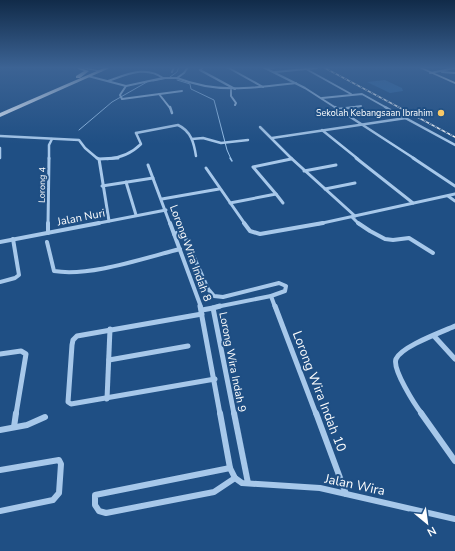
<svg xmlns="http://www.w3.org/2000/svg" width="455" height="551" viewBox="0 0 455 551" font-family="'Nunito Sans',sans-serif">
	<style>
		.green { fill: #2f67a1 }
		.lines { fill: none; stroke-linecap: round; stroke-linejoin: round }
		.stream-far1 { stroke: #9ac3eb; stroke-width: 1 }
		.stream { stroke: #9ac3eb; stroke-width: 1.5 }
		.minor-far5 { stroke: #a7c8ea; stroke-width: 2 }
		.minor-far4 { stroke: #a7c8ea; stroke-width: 2.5 }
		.minor-far3 { stroke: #a7c8ea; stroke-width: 3 }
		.minor-far2 { stroke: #a7c8ea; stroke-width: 4 }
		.minor-far1 { stroke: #a7c8ea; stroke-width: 5 }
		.minor { stroke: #a7c8ea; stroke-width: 6 }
		.tertiary { fill: #a7c8ea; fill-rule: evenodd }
		.secondary { fill: #d2e4f7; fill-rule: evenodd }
		.primary { fill: #eaf3fe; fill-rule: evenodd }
		.rail-casing { stroke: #fff; stroke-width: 1.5 }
		.rail { stroke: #1f4f84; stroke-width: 1; stroke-dasharray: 3; stroke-linecap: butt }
		.poi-dot { fill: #f8c867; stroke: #1f4f84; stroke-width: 1.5 }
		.labels { text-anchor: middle; stroke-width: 4; stroke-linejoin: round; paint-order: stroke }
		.far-poi-label { font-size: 9px; fill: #fff; stroke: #1f4f84; text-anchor: end }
		.far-street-label { font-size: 9px; fill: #fff; stroke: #1f4f84 }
		.street-label { font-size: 11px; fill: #fff; stroke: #1f4f84 }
		.near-street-label { font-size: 13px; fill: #fff; stroke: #1f4f84 }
	</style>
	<rect width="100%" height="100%" fill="#1f4f84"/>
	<polygon class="green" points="385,80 402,88 403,91 390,93 367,82"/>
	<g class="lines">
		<g class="stream-far1">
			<polyline points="170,77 177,72 179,67"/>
			<polyline points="177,80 190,84 191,89 214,100 227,150 231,159"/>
			<polyline points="153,81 168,78"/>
			<polyline points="79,130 112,102 147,82"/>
		</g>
		<polyline class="stream" points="230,158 232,161"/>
		<g class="minor-far5">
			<path d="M188,67L184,73L177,78C218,94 254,88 296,83"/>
			<polyline points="203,67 200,70 235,89"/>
			<polyline points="227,67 263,87"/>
			<polyline points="263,67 305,88 336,108"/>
			<polyline points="267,68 276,67"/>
			<polyline points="306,69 351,94"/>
			<polyline points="172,72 174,67"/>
			<polyline points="275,72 317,68"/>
			<polyline points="442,72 455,73"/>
			<polyline points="430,73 455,68"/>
			<polyline points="88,76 126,86 163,78 177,78"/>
			<path d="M108,81C126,75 146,65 163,78"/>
			<polyline points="126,86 120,95 122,99 182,91"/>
			<polyline points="231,90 231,96 236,103 235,105"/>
			<polyline points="159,94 170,108"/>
			<polyline points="322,98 362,94 387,108"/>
			<polyline points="349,108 361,106"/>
		</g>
		<g class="minor-far4">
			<polyline points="170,107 172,113"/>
			<polyline points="335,107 415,159"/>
			<polyline points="385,107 455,145"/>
			<polyline points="338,109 357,107"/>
			<polyline points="349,116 363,115 358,111"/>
			<polyline points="260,127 292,159"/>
			<polyline points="322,130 358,159"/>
			<path d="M136,133L178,125C191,131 194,143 196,156"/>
			<polyline points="0,136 79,140 85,148 98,159"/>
			<polyline points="272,138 406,118"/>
			<polyline points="192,139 203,138 221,143 248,140"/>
			<polyline points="0,148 0,158"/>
			<polyline points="49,159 49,145 52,139"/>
			<path d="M107,159C121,158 131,154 141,144L136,133"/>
		</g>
		<g class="minor-far3">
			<polyline points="97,158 99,159 109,221"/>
			<polyline points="291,158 355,216"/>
			<polyline points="356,158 413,203"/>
			<polyline points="413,158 455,186"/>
			<polyline points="99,159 118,158"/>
			<polyline points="148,165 170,224"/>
			<polyline points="206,168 245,224"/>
			<polyline points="304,171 336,165"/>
			<polyline points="126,182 136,215"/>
			<polyline points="102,186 153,178"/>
			<polyline points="325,189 355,183"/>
			<polyline points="276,194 283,203"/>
			<polyline points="448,196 455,201"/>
			<polyline points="162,199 219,189"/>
			<polyline points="230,203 276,194 253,167 291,159"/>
			<polyline points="352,217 359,224"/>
			<polyline points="48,224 49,158"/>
			<polyline points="94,224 166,210"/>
			<polyline points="318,224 455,194"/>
		</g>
		<g class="minor-far2">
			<polyline points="170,223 201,307"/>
			<polyline points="244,223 250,231 260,234 323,223"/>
			<polyline points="358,223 370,231 385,239 393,240 409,238 433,253"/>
			<polyline points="48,233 48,223"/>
			<polyline points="174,234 180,232 184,235 208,289 214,296 223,297 279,283 286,286 285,291 271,296 216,307"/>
			<polyline points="0,242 99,223"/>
			<path d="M47,242L54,271C90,277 144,258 180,249"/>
			<polyline points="0,282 15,278 19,275 13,239"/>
			<polyline points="271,296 275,307"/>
		</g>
		<g class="minor-far1">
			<polyline points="200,306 220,414"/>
			<polyline points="220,306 213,308 234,414"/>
			<polyline points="275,306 316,414"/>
			<polyline points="202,310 213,308"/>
			<polyline points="202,314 77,336 73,340 72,345 68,402 71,404 215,379"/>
			<polyline points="434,336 455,359"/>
			<polyline points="0,354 21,351 26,354 16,414"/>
			<polyline points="109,360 188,346"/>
			<polyline points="107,399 110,329"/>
			<path d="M422,414C415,405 392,369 396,359C402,346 442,332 455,326"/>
		</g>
		<g class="minor">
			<polyline points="220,413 230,468 235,478 242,483 320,488 455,519"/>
			<polyline points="234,413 248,483"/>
			<polyline points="316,413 346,494"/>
			<polyline points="421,413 455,461"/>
			<polyline points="14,427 16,413"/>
			<polyline points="0,430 27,425 45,417"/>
			<polyline points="230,468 95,495 95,505 99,511 106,513 214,492 235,478"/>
			<polyline points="0,470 59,460 61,464 59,493 53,500 0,511"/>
		</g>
		<polygon class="tertiary" points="75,67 83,67 102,71 101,72"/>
		<polygon class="secondary" points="417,67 421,67 455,82 455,84"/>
		<g class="primary">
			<polygon points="77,67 89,71 80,78 76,78 76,76 84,71 78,69"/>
			<polygon points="106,67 112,67 0,117 0,113"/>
		</g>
		<g class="rail-casing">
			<polyline id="rail" points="323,67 455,137"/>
		</g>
		<use href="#rail" class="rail"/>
	</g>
	<linearGradient id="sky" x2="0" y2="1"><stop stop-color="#112b49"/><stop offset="0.47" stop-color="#3c6394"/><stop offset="1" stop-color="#3c6394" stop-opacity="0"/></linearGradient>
	<rect width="455" height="144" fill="url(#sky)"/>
	<circle class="poi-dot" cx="441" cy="113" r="4"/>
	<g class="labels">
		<g class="far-poi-label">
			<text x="433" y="116">Sekolah Kebangsaan Ibrahim</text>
		</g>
		<g class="far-street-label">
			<text transform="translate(42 185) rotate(-89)" y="3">Lorong 4</text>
		</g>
		<g class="street-label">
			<text transform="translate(81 217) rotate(-11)" y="4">Jalan Nuri</text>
			<text transform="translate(191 253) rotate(70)" y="4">Lorong Wira Indah 8</text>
			<text transform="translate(233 362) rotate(79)" y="4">Lorong Wira Indah 9</text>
		</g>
		<g class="near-street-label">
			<text transform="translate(320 391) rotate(69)" y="5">Lorong Wira Indah 10</text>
			<text transform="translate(355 484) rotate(12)" y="5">Jalan Wira</text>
		</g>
	</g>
	<g transform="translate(427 523) rotate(151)" stroke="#1f4f84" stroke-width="3" paint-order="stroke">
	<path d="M0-3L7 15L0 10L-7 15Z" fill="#ffffff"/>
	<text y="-6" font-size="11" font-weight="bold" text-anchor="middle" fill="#ffffff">N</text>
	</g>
</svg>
